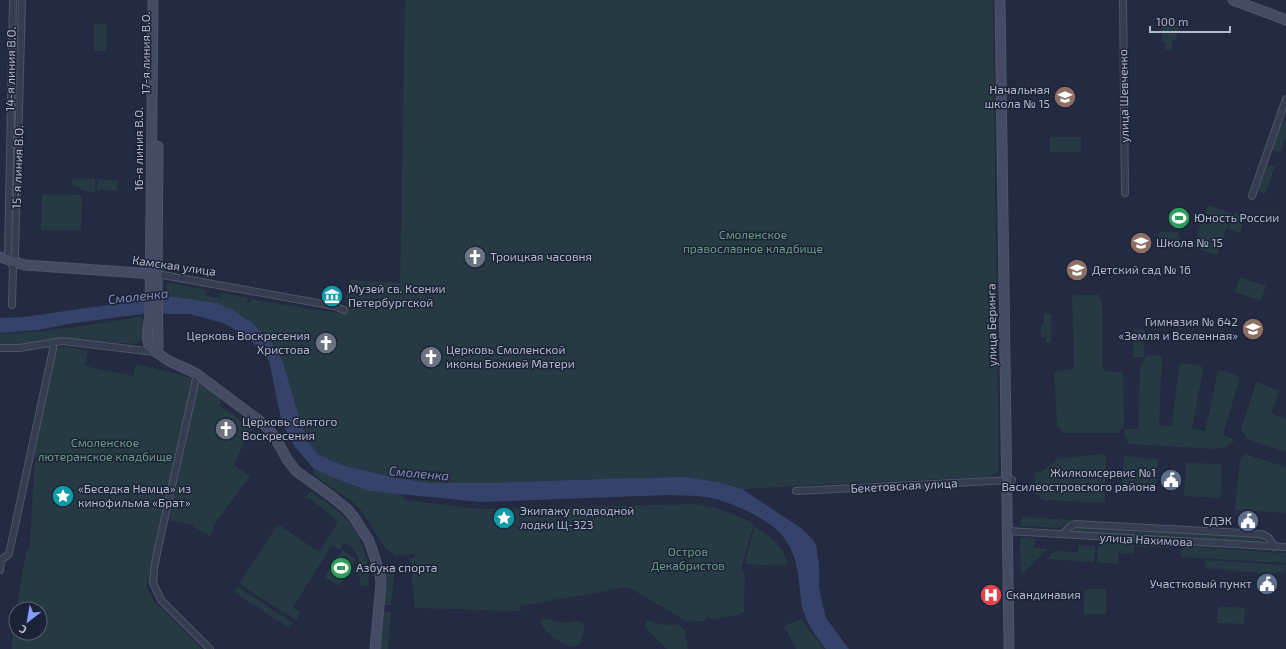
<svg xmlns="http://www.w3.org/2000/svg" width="1286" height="649" viewBox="0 0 1286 649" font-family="'Exo 2',sans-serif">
  <rect width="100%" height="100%" fill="#232a42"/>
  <path fill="#253a43" d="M405 0H993L999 471 989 477 853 483 742 489 719 482 684 477 631 478 485 483H430L397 478 345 466 319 455 309 443 301 423 283 362 276 349 217 303 177 297H165L166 285 169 283 206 290V296L220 298 221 293 248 298 246 302 247 303 251 302 250 299 343 314 350 280 400 283Z
    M1162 19 1180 25 1176 40H1173L1171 51 1165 50 1166 44 1162 42Z
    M94 24H107L106 51H94Z
    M1282 120 1286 121V136L1280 153 1272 150Z
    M1050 137H1081V152H1050Z
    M1268 164 1275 167 1265 194 1258 191Z
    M72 178 95 179V192L84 191 72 184Z
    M98 179 118 180 117 191 97 190Z
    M42 194 82 195 81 231 41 230Z
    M1208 205 1232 214 1217 255 1193 247Z
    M1234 213 1245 217 1240 233 1228 229Z
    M1159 232H1179L1180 242H1159Z
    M1240 277 1266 286 1261 301 1235 292Z
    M1075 295H1099L1102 300 1103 369 1105 371 1121 372 1123 373 1124 426 1119 433H1063L1057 426 1054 371 1074 369 1072 297Z
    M1044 314H1051V343H1046V337H1041V324H1044Z
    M142 316V341H138V344L81 341 69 338 56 339 19 344 0 345V334C48 332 95 325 142 316Z
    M1134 329 1145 330 1144 357H1133Z
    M55 347H70L88 351 85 366 133 376 136 364 192 378 171 473 155 541 148 583 146 587 154 601 202 649H12L13 627 16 611V633H40V609H16L26 552 30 546 34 468 36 455 35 452Z
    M1147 355H1158L1162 358 1159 425 1172 426 1179 366 1182 363 1201 366 1203 369 1192 429 1205 431 1218 371 1221 370 1240 377 1223 435 1233 439 1234 441 1226 447 1215 449 1128 444 1123 429H1138L1140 368Z
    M1256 383H1260L1279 391 1272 412 1274 414 1286 419V452L1247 439 1241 429Z
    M202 384 222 399 219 405 253 429 243 445 234 465 250 476 214 525 213 531 209 536 196 528 194 525 169 520 198 385Z
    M1104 454 1106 457 1105 503 1043 500 1034 493 1035 473 1043 471 1058 458Z
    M1245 454 1286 467V513L1235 510 1240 461Z
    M1124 456 1158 459 1155 491 1121 488Z
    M1186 463 1222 464 1221 498 1184 496Z
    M314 469 344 482 369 491 404 494V500L480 509 696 504C717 507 737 514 755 525L752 530 741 570 745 573 744 612 739 615 712 619 707 617 705 621 688 622 628 587 520 606 521 611 415 608 410 559 415 557V553L396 556 385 548 364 514 354 503 314 475Z
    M310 491C321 498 333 506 342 515 362 533 369 559 369 585L365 586 361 585C358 569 363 548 343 543L341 550 332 545 293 607 301 613 296 620 239 584 278 524 319 552 338 522 327 512 306 496Z
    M1022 517 1073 520V521L1058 528 1021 526Z
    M1080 526 1261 537 1264 538 1266 541 1263 542 1076 531 1073 529 1075 527Z
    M755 527C771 537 782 545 788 563L783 566 746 564V558L754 529Z
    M1022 537 1035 538 1034 548 1048 549 1021 575 1020 540Z
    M1098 542 1170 546 1169 548 1134 546V554L1119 553 1118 564 1097 562Z
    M1079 545 1095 546 1094 562 1047 559 1054 551 1078 552Z
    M1181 546 1286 553V563L1181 557Z
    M342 550 356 559 339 586 325 577Z
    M1205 560 1286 565V567L1285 568V573L1277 572 1276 574 1205 568Z
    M392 565 395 567 391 605H384L386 567Z
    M238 587 293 623 289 628 234 592Z
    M1084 589H1106V614H1084Z
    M1218 606 1245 608 1244 624 1217 623Z
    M383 611 391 612 388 649H380Z
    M543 619C556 619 562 626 576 621L582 623 585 626 580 644 574 647C560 643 547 635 540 623Z
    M801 619 824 649H796L784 626Z
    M647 620 660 624 678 625 685 631 688 649H667L646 628 645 623Z"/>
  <path fill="#35426a" d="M163 297H177L217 303 231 309 252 323 264 334 276 349 283 362 301 423 309 443 319 455 345 466 397 478 430 483H485L631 478 684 477 719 482 742 489 801 528 814 541 816 545 819 564V585L820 594 826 618 849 649H826C816 637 807 624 803 610 799 595 800 579 796 564 794 554 788 542 781 534 763 516 735 504 711 498 697 495 682 496 668 495L481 502 369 491 344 482 314 469 295 447 282 423 269 361 248 337 223 323 190 314H142L74 323 38 330 0 333V318L24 317Z"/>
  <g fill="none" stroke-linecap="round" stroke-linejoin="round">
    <g stroke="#4f5569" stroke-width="8">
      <path id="street" d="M1123 0 1125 193
        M1252 196 1286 99
        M11 261 15 256 22 0
        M157 274 334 306 344 310
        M12 305 13 269 11 261 8 256 13 0
        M0 348H19L62 341 155 352
        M198 375 196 379 158 548 154 569 153 583 161 600 210 649
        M796 491 1012 480
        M1007 531 1286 547
        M1062 534 1071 526 1075 524 1261 534C1269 536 1271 540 1274 547
        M0 570 1 560 9 554 53 349V343"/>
    </g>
    <g stroke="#4f5569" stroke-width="11">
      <path id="secondary" d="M153 0 150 314C149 323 146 333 148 342 149 348 153 349 158 353 171 365 184 366 198 375L265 425 274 436 287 459 296 471 331 496 348 510 355 519 369 541 380 573 381 583 375 649
        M1000 0 1009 649
        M1233 0 1286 20
        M0 257 25 265 155 274
        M157 353 158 345 157 274 158 146"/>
    </g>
    <use href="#street" stroke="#373d51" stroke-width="6"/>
    <use href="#secondary" stroke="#454b65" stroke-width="9"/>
  </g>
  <defs>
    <g id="school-disc" transform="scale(1.15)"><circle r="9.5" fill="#8d6e63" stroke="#1c2237"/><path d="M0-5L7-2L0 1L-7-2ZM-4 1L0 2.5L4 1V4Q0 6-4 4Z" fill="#fff"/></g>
    <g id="stadium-disc" transform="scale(1.15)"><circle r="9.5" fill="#2e9e5b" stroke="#1c2237"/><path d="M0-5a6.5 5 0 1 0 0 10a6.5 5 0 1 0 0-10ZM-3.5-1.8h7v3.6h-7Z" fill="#fff"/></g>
    <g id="church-disc" transform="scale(1.15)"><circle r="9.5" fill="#6b7280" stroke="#1c2237"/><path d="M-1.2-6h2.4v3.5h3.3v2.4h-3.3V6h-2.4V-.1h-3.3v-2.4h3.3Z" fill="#fff"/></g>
    <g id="museum-disc" transform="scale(1.15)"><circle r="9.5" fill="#0f9aa8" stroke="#1c2237"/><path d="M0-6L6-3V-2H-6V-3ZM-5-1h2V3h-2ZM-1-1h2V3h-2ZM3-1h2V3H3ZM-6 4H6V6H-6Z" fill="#fff"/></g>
    <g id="civic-disc" transform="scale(1.15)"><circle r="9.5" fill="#5c6f8a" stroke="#1c2237"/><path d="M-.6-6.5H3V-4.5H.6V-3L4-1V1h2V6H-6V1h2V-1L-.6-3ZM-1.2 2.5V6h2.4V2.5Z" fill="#fff"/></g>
    <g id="sight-disc" transform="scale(1.15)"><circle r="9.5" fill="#0f9aa8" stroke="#1c2237"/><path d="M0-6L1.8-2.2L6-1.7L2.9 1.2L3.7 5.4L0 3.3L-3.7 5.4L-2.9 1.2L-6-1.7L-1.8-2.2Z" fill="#fff"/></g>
    <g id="hospital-disc" transform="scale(1.15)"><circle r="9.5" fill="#e0444e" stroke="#1c2237"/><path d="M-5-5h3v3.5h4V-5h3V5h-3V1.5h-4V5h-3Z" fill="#fff"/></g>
  </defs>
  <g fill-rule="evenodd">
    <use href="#school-disc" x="1065" y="97"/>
    <use href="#stadium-disc" x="1179" y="218"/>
    <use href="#school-disc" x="1141" y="243"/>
    <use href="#church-disc" x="475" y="257"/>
    <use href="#school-disc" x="1077" y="270"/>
    <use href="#museum-disc" x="332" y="296"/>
    <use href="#school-disc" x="1253" y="329"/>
    <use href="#church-disc" x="326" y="343"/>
    <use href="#church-disc" x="431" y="357"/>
    <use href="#church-disc" x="226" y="429"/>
    <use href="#civic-disc" x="1171" y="480"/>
    <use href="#sight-disc" x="63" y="496"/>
    <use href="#sight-disc" x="504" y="518"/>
    <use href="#civic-disc" x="1248" y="521"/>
    <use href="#stadium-disc" x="341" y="568"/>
    <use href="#civic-disc" x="1267" y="584"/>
    <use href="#hospital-disc" x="991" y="595"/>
  </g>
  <g text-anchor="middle" stroke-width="3" stroke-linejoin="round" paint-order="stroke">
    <g font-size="12" fill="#b4b9cc" stroke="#1c2237">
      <text transform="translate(146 53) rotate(-90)" y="4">17-я линия В.О.</text>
      <text transform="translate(11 69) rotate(-89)" y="4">14-я линия В.О.</text>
      <text transform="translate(1124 96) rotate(-91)" y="4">улица Шевченко</text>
      <text transform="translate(139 149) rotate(-90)" y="4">16-я линия В.О.</text>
      <text transform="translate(18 167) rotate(-88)" y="4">15-я линия В.О.</text>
      <text transform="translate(174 266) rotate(8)" y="4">Камская улица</text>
      <text transform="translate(992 325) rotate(-91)" y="4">улица Беринга</text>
      <text transform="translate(904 486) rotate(-3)" y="4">Бекетовская улица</text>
      <text transform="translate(1146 540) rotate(3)" y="4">улица Нахимова</text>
    </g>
    <g font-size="12" fill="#b4b9cc" stroke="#1c2237" text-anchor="start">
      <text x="1050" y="94" text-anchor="end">Начальная<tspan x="1050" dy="14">школа № 15</tspan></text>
      <text x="1194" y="222">Юность России</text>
      <text x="1156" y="247">Школа № 15</text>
      <text x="490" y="261">Троицкая часовня</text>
      <text x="1092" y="274">Детский сад № 16</text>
      <text x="348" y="293">Музей св. Ксении<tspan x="348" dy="14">Петербургской</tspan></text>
      <text x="1238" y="326" text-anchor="end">Гимназия № 642<tspan x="1238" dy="14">«Земля и Вселенная»</tspan></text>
      <text x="310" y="340" text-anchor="end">Церковь Воскресения<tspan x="310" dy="14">Христова</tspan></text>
      <text x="446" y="354">Церковь Смоленской<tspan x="446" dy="14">иконы Божией Матери</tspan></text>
      <text x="242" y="426">Церковь Святого<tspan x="242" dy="14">Воскресения</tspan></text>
      <text x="1156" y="477" text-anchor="end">Жилкомсервис №1<tspan x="1156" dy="14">Василеостровского района</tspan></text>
      <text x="78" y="493">«Беседка Немца» из<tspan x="78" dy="14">кинофильма «Брат»</tspan></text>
      <text x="520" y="515">Экипажу подводной<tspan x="520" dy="14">лодки Щ-323</tspan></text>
      <text x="1232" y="525" text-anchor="end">СДЭК</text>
      <text x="356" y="572">Азбука спорта</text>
      <text x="1252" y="588" text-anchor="end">Участковый пункт</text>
      <text x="1006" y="599">Скандинавия</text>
    </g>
    <g font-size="12" fill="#699f80" stroke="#1c2237">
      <text x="753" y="239">Смоленское<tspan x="753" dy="14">православное кладбище</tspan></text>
      <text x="105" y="447">Смоленское<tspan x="105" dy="14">лютеранское кладбище</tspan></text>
      <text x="688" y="556">Остров<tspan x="688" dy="14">Декабристов</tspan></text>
    </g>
    <g font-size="13" font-style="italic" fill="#808eba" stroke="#1c2237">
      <text transform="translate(138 296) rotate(-6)" y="5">Смоленка</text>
      <text transform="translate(419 473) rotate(5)" y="5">Смоленка</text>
    </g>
  </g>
  <g transform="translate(28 621) rotate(211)"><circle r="19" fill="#1c2237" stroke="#595e73"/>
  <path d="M0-3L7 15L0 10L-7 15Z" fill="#869eff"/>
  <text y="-6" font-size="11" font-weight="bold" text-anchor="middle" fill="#b4b9cc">С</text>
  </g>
  <path d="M1150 26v6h80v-6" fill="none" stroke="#b4b9cc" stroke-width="2"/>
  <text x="1156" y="26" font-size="12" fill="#b4b9cc" stroke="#1c2237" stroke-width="3" paint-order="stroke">100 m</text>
</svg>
